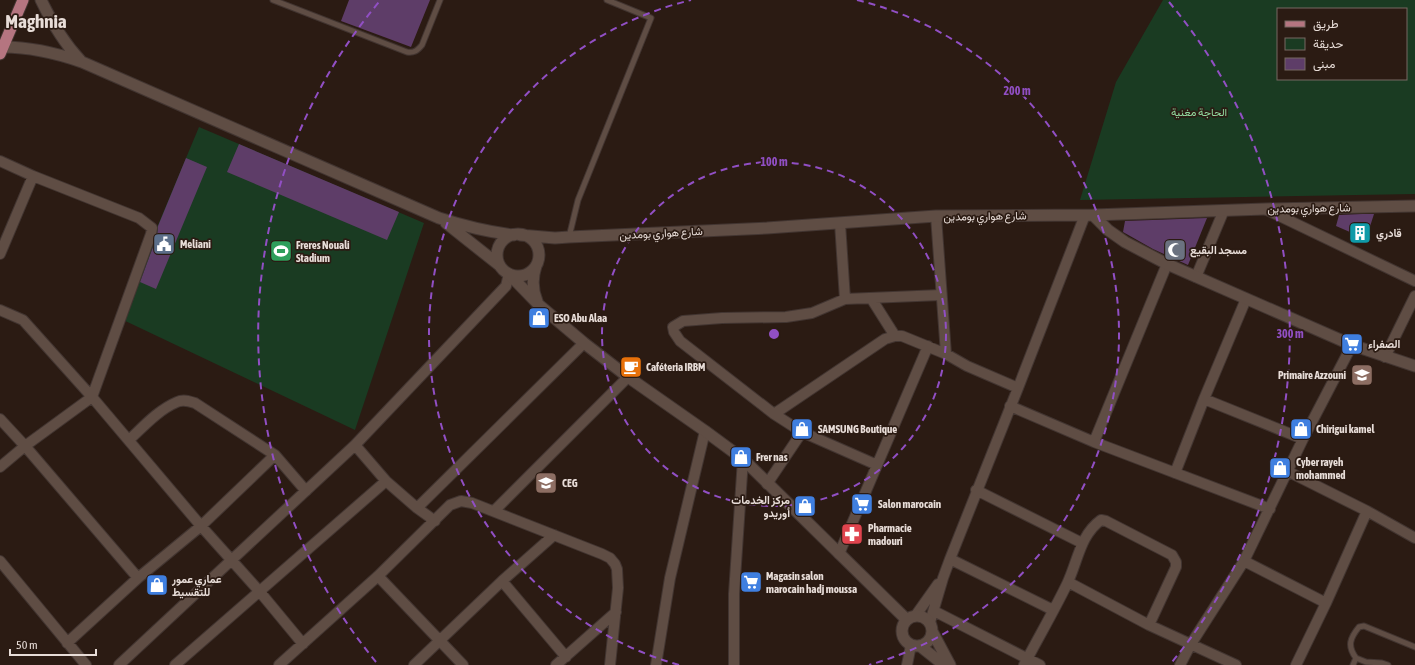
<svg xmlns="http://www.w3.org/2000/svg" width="1415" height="665" viewBox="0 0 1415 665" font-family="'Asap Condensed',Vazirmatn,sans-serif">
  <rect width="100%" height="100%" fill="#2b1b13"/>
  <path fill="#1a3b22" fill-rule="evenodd" d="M1163 0H1415V194L1080 200 1116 82ZM1278 9H1406V79H1278Z
    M199 127 424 223 355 430 119 318Z"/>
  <path fill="#5e3d68" d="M349 0H430L411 47 341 21Z
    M239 144 399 212 387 240 227 172Z
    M186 158 207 167 156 289 140 282 157 236 158 226Z
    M1362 214H1374L1366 239 1336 226 1339 215Z
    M1207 218 1188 265 1153 249 1123 232 1125 221Z"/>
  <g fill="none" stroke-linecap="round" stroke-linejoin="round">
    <g stroke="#423531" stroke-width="7">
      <path id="service" d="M273 0 407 52C414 53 417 51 422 45L440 0
        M569 237 578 200 651 18 607 0
        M1356 658 1366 662 1382 663 1388 665
        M1353 665 1356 658C1347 646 1350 638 1359 627L1364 626 1415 647"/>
    </g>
    <g stroke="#423531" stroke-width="12">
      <path id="minor" d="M0 161 33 176 139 218 152 228 151 234 92 397 25 446 0 467
        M1265 209 1415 281
        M936 216 946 354 967 366 1018 388
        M840 223 845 299
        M0 254 33 176
        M1196 277 1224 210
        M871 298 895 336
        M0 310 23 320 92 397 201 526 260 592 303 644
        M1385 357 1415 296
        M1204 399 1303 439
        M1010 406 1094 442 1270 509
        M774 414 885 339 895 336H902L946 354
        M0 419 25 446 138 578
        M129 440C143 427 158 410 177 402 183 399 189 401 195 403L275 455 306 491
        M1094 442 1167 264
        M355 445 506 286 509 274
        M877 465 802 432 774 414 680 341 674 332 673 327 683 321 722 318 786 317 812 313 845 299 941 295
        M1287 471 1367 511 1415 538
        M1175 473 1204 399 1246 299
        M767 484 802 432
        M976 490 1082 543
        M417 508 584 343
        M494 511 628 377
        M839 554 928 346
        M950 559 1053 610
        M0 561 86 665
        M1244 561 1326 603
        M378 576 463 665
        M502 581 566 657
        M1068 582 1149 625 1236 665
        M934 611 1040 665
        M916 615 938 584
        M930 622 943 578 950 559 1018 388 1085 215
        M67 643 138 578 201 526 275 455
        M119 665 355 445 386 481 417 508 435 521
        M175 665 386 481
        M279 665 378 576 450 505 461 501 472 503 602 554 610 558 615 564 617 569 618 588 610 665
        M414 665 502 581 554 535
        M556 665 616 612
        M656 665 670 578 705 431
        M734 665V594L743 459
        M907 665 911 645
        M1024 665C1038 638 1054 611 1067 584 1078 561 1080 535 1101 520L1106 521 1172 555 1176 562V567L1149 625
        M1180 665 1191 644 1244 561 1303 439 1352 345
        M1296 665 1326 603 1367 511"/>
    </g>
    <g stroke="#423531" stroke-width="13">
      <path id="tertiary" d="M41 0C52 23 63 42 80 60
        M3 47C31 47 56 53 82 62L439 218C464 226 488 232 514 235
        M1093 215 1108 230 1125 242 1167 264 1352 345 1415 366
        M446 223 499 265
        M497 255a21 21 0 1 1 42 0a21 21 0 1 1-42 0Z
        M520 235 555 238 569 237 767 228 936 216 1093 215 1265 209 1415 206
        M536 266C532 278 532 289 537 301
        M509 274 539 305 584 343 628 377 705 431 743 459 907 620
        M902 631a15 15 0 1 1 30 0a15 15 0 1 1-30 0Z
        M933 633 950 665
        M920 646 944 665"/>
    </g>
    <g stroke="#423531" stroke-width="13">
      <path id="primary" d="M0 54 23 0"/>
    </g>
    <use href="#service" stroke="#5f4d44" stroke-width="5"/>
    <use href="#minor" stroke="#5f4d44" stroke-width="10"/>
    <use href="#tertiary" stroke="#5f4d44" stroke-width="11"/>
    <use href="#primary" stroke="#b57580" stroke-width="11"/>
  </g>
  <g fill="none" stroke="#914fc4" stroke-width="2" stroke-dasharray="7 5">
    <circle cx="774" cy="334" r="172"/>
    <path d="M679 665A344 344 0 0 1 691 0M857 0A344 344 0 0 1 869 665"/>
    <path d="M376 662A516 516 0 0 1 379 2M1169 2A516 516 0 0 1 1172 662"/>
  </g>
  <defs>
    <g id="building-square" transform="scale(1.15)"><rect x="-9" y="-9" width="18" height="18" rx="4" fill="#0f9aa8" stroke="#2b1b13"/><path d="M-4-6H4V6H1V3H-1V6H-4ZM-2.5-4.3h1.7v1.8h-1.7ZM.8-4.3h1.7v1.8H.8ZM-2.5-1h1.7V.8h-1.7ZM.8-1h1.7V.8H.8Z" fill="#fff"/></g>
    <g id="civic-square" transform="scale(1.15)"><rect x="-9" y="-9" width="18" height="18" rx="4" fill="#5c6f8a" stroke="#2b1b13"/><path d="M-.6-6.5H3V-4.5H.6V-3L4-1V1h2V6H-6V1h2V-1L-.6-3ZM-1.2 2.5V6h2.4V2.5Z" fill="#fff"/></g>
    <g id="mosque-square" transform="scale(1.15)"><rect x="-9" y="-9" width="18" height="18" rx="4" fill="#6b7280" stroke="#2b1b13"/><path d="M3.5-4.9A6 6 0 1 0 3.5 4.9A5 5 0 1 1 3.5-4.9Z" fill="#fff"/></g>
    <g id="stadium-square" transform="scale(1.15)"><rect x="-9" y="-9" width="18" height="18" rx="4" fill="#2e9e5b" stroke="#2b1b13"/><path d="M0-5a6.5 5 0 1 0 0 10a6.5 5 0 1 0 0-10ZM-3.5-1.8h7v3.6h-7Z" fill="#fff"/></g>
    <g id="shop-square" transform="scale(1.15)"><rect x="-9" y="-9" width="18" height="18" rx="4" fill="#3f7fe0" stroke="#2b1b13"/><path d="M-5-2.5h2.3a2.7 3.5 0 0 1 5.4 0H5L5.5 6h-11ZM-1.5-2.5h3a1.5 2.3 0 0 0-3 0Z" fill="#fff"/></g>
    <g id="supermarket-square" transform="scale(1.15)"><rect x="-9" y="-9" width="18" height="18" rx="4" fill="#3f7fe0" stroke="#2b1b13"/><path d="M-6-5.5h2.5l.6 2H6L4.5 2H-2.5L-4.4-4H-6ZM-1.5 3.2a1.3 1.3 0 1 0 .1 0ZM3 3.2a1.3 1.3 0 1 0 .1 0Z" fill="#fff"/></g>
    <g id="cafe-square" transform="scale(1.15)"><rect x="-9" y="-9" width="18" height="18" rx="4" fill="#e8710a" stroke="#2b1b13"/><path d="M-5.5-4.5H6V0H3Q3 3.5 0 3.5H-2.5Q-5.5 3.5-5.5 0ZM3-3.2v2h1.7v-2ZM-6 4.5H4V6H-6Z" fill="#fff"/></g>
    <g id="school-square" transform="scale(1.15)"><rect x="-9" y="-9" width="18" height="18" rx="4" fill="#8d6e63" stroke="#2b1b13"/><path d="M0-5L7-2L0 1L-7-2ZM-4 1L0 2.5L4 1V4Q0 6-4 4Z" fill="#fff"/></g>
    <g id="pharmacy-square" transform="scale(1.15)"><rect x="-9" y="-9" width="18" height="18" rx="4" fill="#e0444e" stroke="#2b1b13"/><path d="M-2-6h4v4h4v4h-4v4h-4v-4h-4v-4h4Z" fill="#fff"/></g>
  </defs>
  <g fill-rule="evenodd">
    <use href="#building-square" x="1360" y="233"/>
    <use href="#civic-square" x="164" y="244"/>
    <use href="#mosque-square" x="1175" y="250"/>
    <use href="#stadium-square" x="281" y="251"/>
    <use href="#shop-square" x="539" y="318"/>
    <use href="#supermarket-square" x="1352" y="344"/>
    <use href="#cafe-square" x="631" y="367"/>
    <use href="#school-square" x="1362" y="375"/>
    <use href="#shop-square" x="802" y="429"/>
    <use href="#shop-square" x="1301" y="429"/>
    <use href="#shop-square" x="741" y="457"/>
    <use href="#shop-square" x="1280" y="468"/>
    <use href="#school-square" x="546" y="483"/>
    <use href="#supermarket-square" x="862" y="504"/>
    <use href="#shop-square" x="805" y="506"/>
    <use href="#pharmacy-square" x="852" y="534"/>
    <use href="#supermarket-square" x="751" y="582"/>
    <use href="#shop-square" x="157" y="585"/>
  </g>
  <g text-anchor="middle" stroke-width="3.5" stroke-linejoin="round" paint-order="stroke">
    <g font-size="11" fill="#92dca0" stroke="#2b1b13">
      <text x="1199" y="116">الحاجة مغنية</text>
    </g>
    <g font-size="11" fill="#e8ddd8" stroke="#2b1b13">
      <text transform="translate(1309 208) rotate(-1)" y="4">شارع هواري بومدين</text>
      <text transform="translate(985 216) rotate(-1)" y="4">شارع هواري بومدين</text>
      <text transform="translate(661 233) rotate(-3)" y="4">شارع هواري بومدين</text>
    </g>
    <g font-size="11" font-weight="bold" fill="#e8ddd8" stroke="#2b1b13" text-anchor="start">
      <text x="1376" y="237">قادري</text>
      <text x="180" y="248">Meliani</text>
      <text x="296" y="249">Freres Nouali<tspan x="296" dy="13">Stadium</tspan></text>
      <text x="1190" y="254">مسجد البقيع</text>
      <text x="554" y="322">ESO Abu Alaa</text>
      <text x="1368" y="348">الصفراء</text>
      <text x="646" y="371">Caféteria IRBM</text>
      <text x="1346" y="379" text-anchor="end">Primaire Azzouni</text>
      <text x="818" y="433">SAMSUNG Boutique</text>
      <text x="1316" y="433">Chirigui kamel</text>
      <text x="756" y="461">Frer nas</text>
      <text x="1296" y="466">Cyber rayeh<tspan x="1296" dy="13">mohammed</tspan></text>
      <text x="562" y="487">CEG</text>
      <text x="790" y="504" text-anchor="end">مركز الخدمات<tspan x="790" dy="13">أوريدو</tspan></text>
      <text x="878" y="508">Salon marocain</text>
      <text x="868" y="532">Pharmacie<tspan x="868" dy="13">madouri</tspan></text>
      <text x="766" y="580">Magasin salon<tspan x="766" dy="13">marocain hadj moussa</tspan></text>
      <text x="172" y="583">عماري عمور<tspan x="172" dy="13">للتقسيط</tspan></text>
    </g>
    <g font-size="19" font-weight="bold" fill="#e8ddd8" stroke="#2b1b13">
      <text x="36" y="28">Maghnia</text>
    </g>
  </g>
  <circle cx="774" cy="334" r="6" fill="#914fc4" stroke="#2b1b13" stroke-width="2"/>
  <g font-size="12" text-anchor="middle" font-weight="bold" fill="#914fc4" stroke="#2b1b13" stroke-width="3.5" stroke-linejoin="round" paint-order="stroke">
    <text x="1017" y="95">200 m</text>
    <text x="774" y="166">100 m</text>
    <text x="1290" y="338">300 m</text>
  </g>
  <rect x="1277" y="8" width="130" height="72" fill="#2b1b13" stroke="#776962"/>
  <rect x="1285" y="21" width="20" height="6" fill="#b57580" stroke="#776962"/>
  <text x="1313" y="28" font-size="12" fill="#e8ddd8">طريق</text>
  <rect x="1285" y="38" width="20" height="12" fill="#1a3b22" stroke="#776962"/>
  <text x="1313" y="48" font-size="12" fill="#e8ddd8">حديقة</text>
  <rect x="1285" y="58" width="20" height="12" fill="#5e3d68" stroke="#776962"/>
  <text x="1313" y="68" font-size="12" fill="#e8ddd8">مبنى</text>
  <path d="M10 649v6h86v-6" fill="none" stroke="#e8ddd8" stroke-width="2"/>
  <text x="16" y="649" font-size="12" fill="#e8ddd8" stroke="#2b1b13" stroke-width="3" paint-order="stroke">50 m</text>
</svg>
